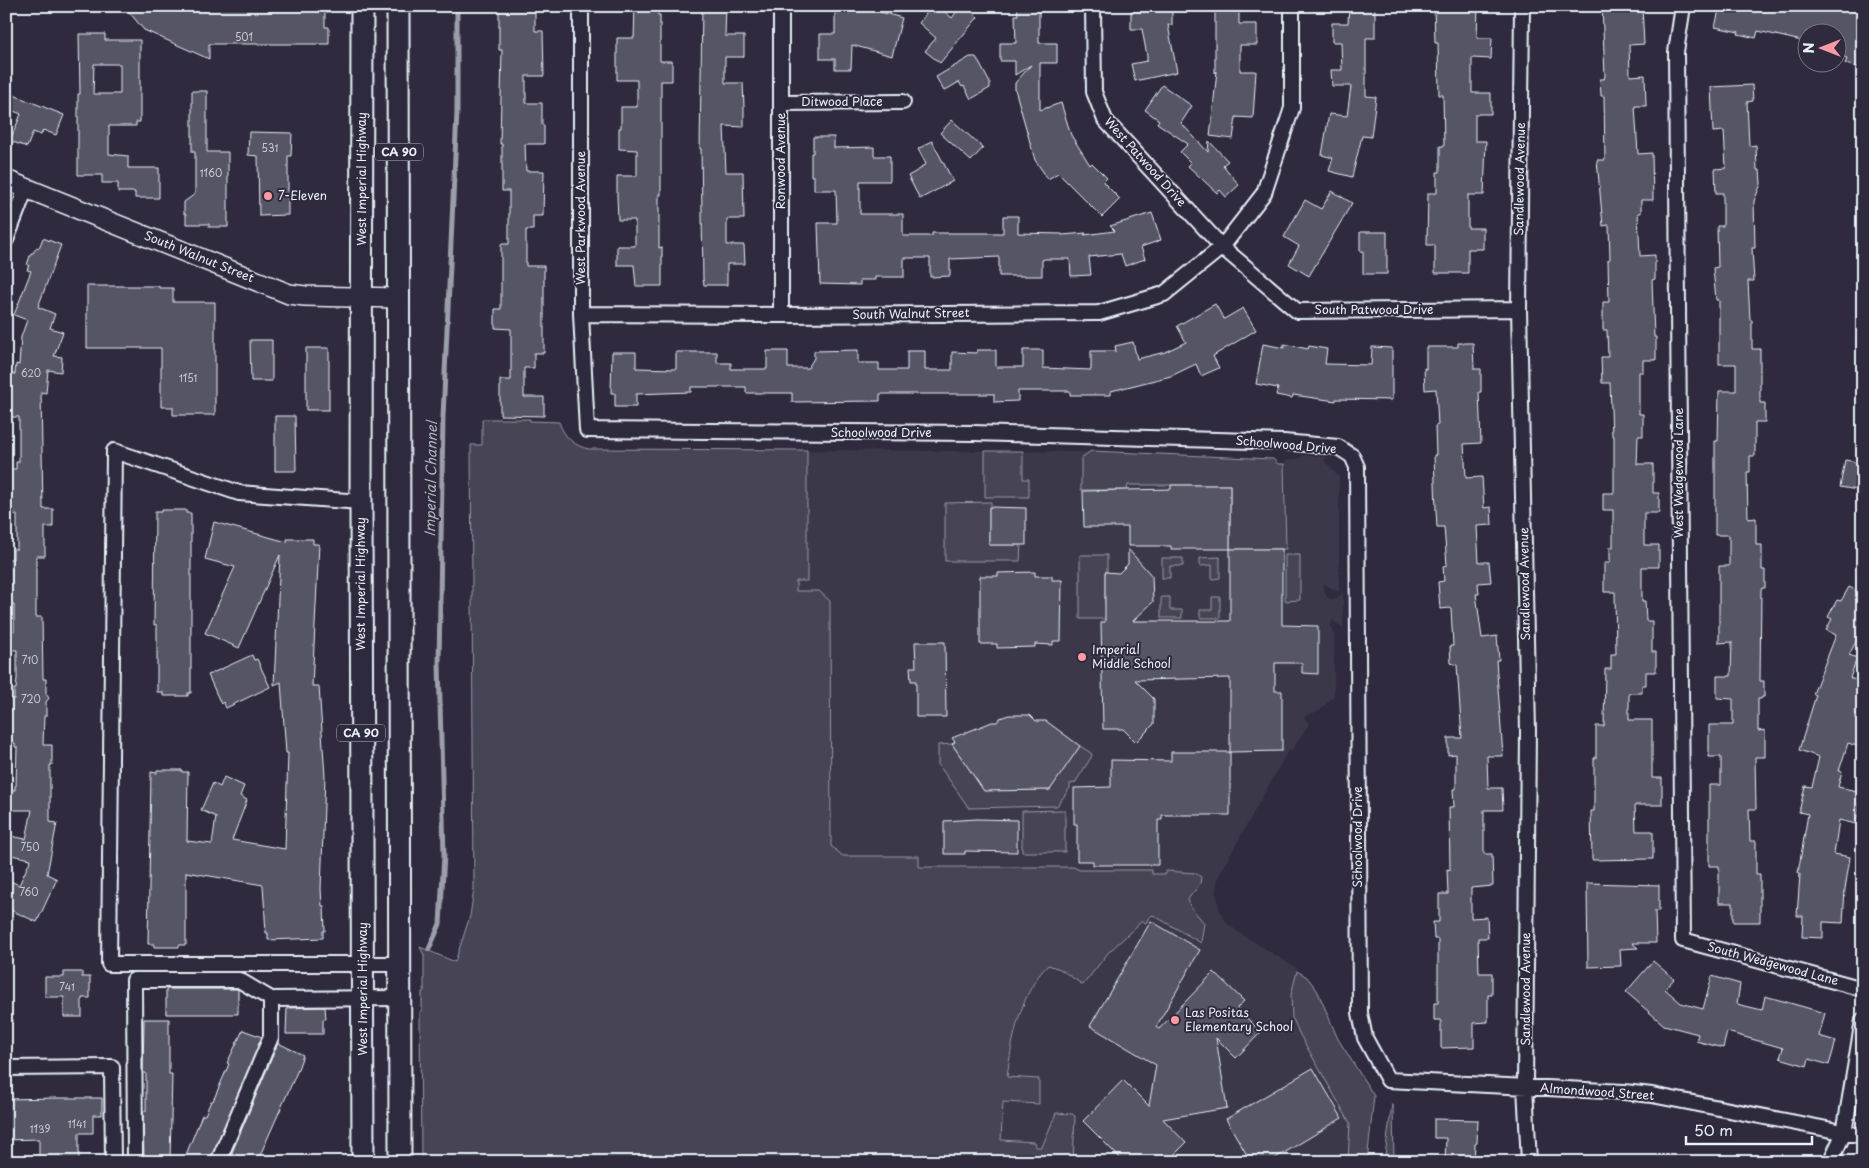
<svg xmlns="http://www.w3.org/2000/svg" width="1869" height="1168" viewBox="0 0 1869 1168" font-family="'Playpen Sans',sans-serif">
  <rect width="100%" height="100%" fill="#2f2a3d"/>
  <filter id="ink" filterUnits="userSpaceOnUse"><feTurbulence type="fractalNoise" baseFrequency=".02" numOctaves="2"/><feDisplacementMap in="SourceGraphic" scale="10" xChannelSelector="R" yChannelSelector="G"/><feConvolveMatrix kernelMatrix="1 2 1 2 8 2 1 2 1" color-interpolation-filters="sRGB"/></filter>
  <g filter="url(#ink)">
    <path fill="#3b3749" d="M807 450 1123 452 1273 459 1277 463 1282 465 1287 460 1301 458 1302 455 1327 457 1324 460 1339 477V590L1337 591 1324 584V590L1327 597 1332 599H1337L1343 592V628L1332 620 1331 627 1334 635V696L1320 710 1304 717 1309 724 1292 750 1289 749 1218 877 1216 892 1220 911 1227 923 1240 933 1298 969 1297 971 1307 977 1320 993 1338 1039 1374 1096 1367 1162H1073L1075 1116 1072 1114 1057 1113 1042 1147H1034V1142L1001 1140 1003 1102 1038 1104 1007 1078 1010 1056 1019 1017 1031 989 1046 967 1050 965 1060 969 1083 985 1108 953 1142 921 1146 923 1149 917 1153 915 1199 943 1203 938 1204 923 1190 906 1188 901 1190 895 1200 884 1199 875 1184 872H1166V874H1152V871L1080 870 1073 867 919 866V856H843L831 846 830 602 819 591H796V581L807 580Z"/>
    <path fill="#464455" stroke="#979aa6" d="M482 419H530V421L559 422C564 437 574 446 589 449L807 450V581H796V591H819L830 601 831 846 843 856H919V867H1073L1080 870H1152V874H1166V871L1195 873 1201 877 1200 884 1188 899 1190 906 1204 923 1201 943 1153 915 1149 917 1146 923 1142 921 1108 953 1083 985 1060 969 1048 965C1020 993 1012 1040 1007 1077L1039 1079V1104L1003 1102 1001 1140 1034 1142 1035 1147H1042L1056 1113 1072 1114 1075 1116 1073 1162H421L420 1012 422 1011V992L424 991V955L420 947 455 962 470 916 474 889 471 445H482Z
      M985 451H1023V479H1029V497H985Z
      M1091 451 1273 459 1278 464H1284L1286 549H1230V485H1128L1127 490H1081V458Z
      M991 502V507L989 508V545H1021L1020 561H945V503Z
      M1080 555H1107V572H1105V603L1107 619H1080Z
      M1285 555H1300V600L1285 601Z
      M1220 557V578L1212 579V565L1200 566V558Z
      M1162 558H1183V566H1170V578H1162Z
      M1161 597H1170V610H1182V618H1161Z
      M1212 597H1220V618H1200V610H1212Z
      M952 744 964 761 994 790H1049L1080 746 1091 753 1092 756 1075 783 1070 784V788L1057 806 969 808 938 764V745Z
      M1062 810H1065V852H1022V811Z
      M1297 971 1307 977 1317 990 1338 1039 1374 1096 1367 1162H1348L1350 1123 1300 1035 1293 1019 1292 1018 1291 995Z
      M1392 1104 1393 1106 1394 1162H1384Z"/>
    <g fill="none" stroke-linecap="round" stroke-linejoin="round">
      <path stroke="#9c9fab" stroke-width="5" d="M429 949 440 924 444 855 439 664 443 417 457 112V6"/>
    </g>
    <path fill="#575565" stroke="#e8f1f8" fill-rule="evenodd" d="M124 6H325V27H329V44H209V59L144 30Z
      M635 6H658V15H660V61H672V81H661V195H659V248L662 247V286H636L634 265H617V246H635V220H618L617 195V176H637V150L619 149V128H621V107H637V80H617V38H634Z
      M702 6H726L725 36H744V57H725V83H743L744 107V127L724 126 726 172H743L744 219H727V245H744L745 264H727V285H704L703 279 701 149H700Z
      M835 6H859L902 18 892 56 852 45 851 69H835V59H820V34H835Z
      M932 6H938L952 18 961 6H965L978 17 940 63 925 51 936 38 919 23Z
      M1017 6H1039V43H1057V63H1040V110L1061 103 1071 135 1090 165 1092 163 1107 178 1103 182 1120 199 1102 217 1058 173 1048 179 1035 160 1015 89V83L1031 65 1015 75V61H1000V43H1016L1015 15H1018Z
      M1149 6H1172V25H1168L1177 72 1135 81 1131 64 1147 61V56L1142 29H1131V11H1149Z
      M1215 6H1239V24H1257V45H1240V71H1256L1253 118 1236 117 1233 139 1210 136 1217 71 1215 73Z
      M1349 6H1375V38H1366V96L1376 97 1371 137 1362 136 1352 177 1329 171 1333 158 1322 155 1329 114 1347 116 1351 86H1332L1331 70H1342L1341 42H1332V23H1348Z
      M1434 6H1478L1477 38H1492L1491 59 1472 58V93H1491V114H1475V141H1486L1484 195H1468V228H1483V249H1468V273H1435V245H1427L1428 193H1437V172H1440V146H1444L1443 95H1439L1438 43H1435Z
      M1602 6H1642L1644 44 1629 45 1630 76 1645 75 1646 106H1635L1638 154 1652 153 1653 200H1641V213H1638L1640 256 1655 255V279L1652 280 1654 337H1656V360H1643V372H1639V414H1643V436H1638L1637 464H1653V493H1659V513H1644V545H1659V567H1642V601H1645L1646 621H1652V652H1656V672H1646V685H1642V693H1629V720H1652V778H1662V805H1635L1636 831H1653V859L1592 860 1591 811H1594V758H1596V726H1604L1605 669H1611V654H1616L1615 592H1604V563H1610V547H1613V510H1603V493H1614V436H1612L1610 383H1602L1601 357H1608L1607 330H1603V302H1609L1608 260 1610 259 1609 225 1603 226 1597 160H1605L1604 96H1601L1600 79H1604L1605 76Z
      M1720 6H1784L1802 10V6H1820L1840 11 1841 8 1862 13 1858 30 1863 31V68L1845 64 1847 59 1836 56V32H1806V42L1758 31 1756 38 1738 34 1739 32 1715 27Z
      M499 8H535V31H543L544 76H526V103H542V125H544V144H525L526 171H544L543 216H533V230H526V266H544V353H534V368H524V397H544V416L500 415V380H511V329L495 328V309H501V244H509V191H502V144H500L502 50H499Z
      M79 34H105V40H140V122H136V126H109V154L128 156V168H159V198H135V192H118V183H102V175H78V94H80ZM94 64H120V94H93Z
      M970 57H976L990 83V88L971 99 964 86 962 87 959 82 944 91 936 77Z
      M1162 85 1192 106 1181 123 1208 152 1209 141 1228 161 1223 165 1239 185 1226 197 1220 190 1217 193 1188 166 1191 163 1180 152 1188 144 1157 123 1159 120 1145 110Z
      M1752 85 1753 101 1747 102 1749 146 1756 145 1757 170H1760L1761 184 1754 201 1755 248H1752L1754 281H1748L1750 320H1752V349H1760V403H1765V422H1755V456H1750V472H1747L1748 519 1756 518V545H1762V570H1765V588H1762L1761 590 1760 681H1764V697H1762L1761 699H1758V731L1765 730V757H1755L1756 809H1749L1750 841H1756V874H1760V922H1733V903H1719V866H1709V785H1721V757H1709V725H1733V699L1717 698V676H1731L1732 642 1719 643V566H1729V535H1715V441H1718L1719 391H1736V364H1719V300H1716L1713 268 1718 267 1717 226H1723V193H1716L1715 169 1726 168 1724 131 1713 132 1711 87Z
      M192 91H207V152H228V227H209V224H186V214H184V202L195 194V152H192Z
      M6 92 64 115 56 135 43 130 41 135 33 132 27 147 10 141 21 114 6 108Z
      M952 120 983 148 971 161 940 133Z
      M249 132 292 133 291 156H288V215L259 216 258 156 248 155Z
      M813 137H834V148L874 147V156H890V181H860V214H903V236H932V233H1003V216H1018V233L1062 234V235L1086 233 1084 235 1115 231 1110 226 1152 213 1161 240 1141 247 1145 259 1125 266 1121 254 1089 257 1091 275 1071 276 1070 259H1045L1042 260V276H999V257L950 259V276L930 277V258H904V277H875V280H860V285L820 284 818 223H837L836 190H814V176H811V153H813Z
      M932 141 953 181 920 199 908 176 922 168 921 167 926 164 918 149Z
      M1332 191 1352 203 1309 276 1289 264 1299 246 1284 237 1305 200 1321 209Z
      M1360 232H1387V274H1363V251H1360Z
      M43 238 61 245 38 307 55 314 50 328 63 332 54 356 62 357 61 372 48 370 46 393 41 392 43 509H53V527H45V556H36V617H42L43 679H46V694L49 698 46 702V716H44L43 745H52V765H50V822L57 823 47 874 57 879 37 922 6 908V879L19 885 31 859 6 854 10 836 26 839 32 810H6V790H15V786H16L17 747H15V743H6V699H14V689H16L17 678V650H6V631H14V604H6V559H13V549H17V515H14V511H6V469H16V462H19V417H6V374H15L16 364 19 365 21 337 27 320 14 315 31 271 27 270 29 265H27L31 253H33L37 247 39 248Z
      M87 286H159V288H173V302H215V415H173V407H161V348H87Z
      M1215 304 1224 319 1243 308 1256 330 1213 356 1219 368 1201 376 1196 364 1171 376 1111 391V395H1070V391H1018V401L994 402V394H880V401L792 402V393H746V387H691V392L636 394V407H615V393H611L612 352H636V368L676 369V352H717V363H731V369H767V351H788V368H808L814 358V351L858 350V363H879V370H907V351H925V370H952V352L977 353V350H996V367H1023V350H1043V368L1091 370V351H1116L1115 346 1133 342 1137 359 1165 352 1186 342 1177 326Z
      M250 340H272V381H251Z
      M1458 343H1473L1474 369H1481V392H1479L1481 443 1464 444 1466 478 1482 477 1484 508 1491 507 1492 525 1477 526 1479 562H1489L1491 582 1478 583 1479 594H1476L1482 638 1497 636 1499 660H1496L1503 756H1487L1488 788H1502L1503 810H1484V854H1492L1493 886 1471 888V918L1487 917 1488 938H1478L1479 973H1492V995H1488V1022L1474 1023V1047L1441 1048V1020H1434V1003H1438V939H1434L1433 922H1439V894H1448L1447 869 1450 870 1449 807H1454L1453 789H1456V754L1448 755V738H1462L1457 665 1451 663 1450 646H1453L1451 608 1440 609 1438 582 1444 581 1443 566 1447 565 1444 527H1437L1436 510 1434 455H1436L1435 426 1438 425 1436 389 1425 390 1424 368 1426 369V347H1458Z
      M1263 344 1284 348V344L1308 349 1309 346 1327 349 1325 364 1371 365 1372 347 1392 348V400L1336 399V401L1293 395 1292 398 1276 395 1278 388 1256 384Z
      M306 348H329V410H306Z
      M275 416H295L296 471H275Z
      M1845 460 1863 463V491L1840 487Z
      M1171 485H1230V549H1171V546H1128V527H1084L1083 491 1171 489Z
      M989 507 1026 508V545H989Z
      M161 510H186V513H191V693H188V696H163V692H157V625H154L155 512H161Z
      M214 522 287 542V539H313V544H319L312 686H319L325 777 321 889 322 906H324L325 931H323V938L268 940V933H266L263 885 186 872V945H179V947H154V944H148L151 772 157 773V770H182V772H188L187 841 212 844 216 817 201 810 213 783 220 787 224 777 244 786 240 796 247 800 232 840 285 849 288 753H286L281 682 274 685 280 555 239 648 205 633 235 567 205 559Z
      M1128 549 1152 576 1153 602 1133 621H1230V549H1282V625L1318 626V674L1302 673V663H1275V691H1282V751L1230 752V678L1135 680 1154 699V724L1136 742 1123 729H1103L1101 622H1105V572L1119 573 1128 564Z
      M1035 572V576H1052V580H1062L1061 641H1053V645L1035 644V647L997 648V644H980V576H998V573Z
      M1849 587 1863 594V628L1849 655 1857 658 1850 678 1863 683V748L1848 743 1839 771H1842L1838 787 1862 792 1856 824 1839 820 1834 854 1850 857 1845 889 1843 923 1823 922V938L1802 937 1803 916H1797L1800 874 1798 873 1808 814 1799 812 1805 786 1812 787 1819 757 1799 750 1816 695 1813 694 1836 635 1826 630 1832 619 1828 617 1837 600 1841 601Z
      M915 642H945L946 717H916V681H911L910 667H916Z
      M252 655 254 660 257 659 270 687 226 708 223 702 221 704 208 675Z
      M1009 715H1030L1036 721H1046L1080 746 1050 790 984 791 952 744 955 742 952 738 992 722H997L1000 718Z
      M1171 752H1230V815H1162V820H1158V865H1093V861H1077V824H1074V788L1111 787V760L1171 761Z
      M977 819 1017 820V852L965 851V854H944V821Z
      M1587 883 1659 885V911H1655L1656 943H1632L1638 948 1620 949 1621 966 1588 967Z
      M1151 921 1200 950 1156 1027 1159 1029 1214 972 1244 1001 1237 1008 1261 1032 1236 1058 1216 1038 1227 1108 1163 1119 1186 1143 1167 1162H1124L1083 1121 1123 1080 1149 1106 1156 1065 1090 1026Z
      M1653 961 1674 979 1665 989 1681 1003 1703 1009 1712 976 1740 984 1737 1004 1762 1010 1765 996 1825 1013 1819 1036 1836 1041 1829 1065 1809 1059 1807 1066 1780 1058 1783 1048 1727 1032 1723 1048 1696 1041 1698 1034 1664 1025 1626 992Z
      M64 972H82V977H90V998H82V1017H64V997H45V977H64Z
      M166 989H237L238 990V1014H166Z
      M325 1007 326 1019H323V1034H286L287 1008Z
      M144 1019H169V1074H172L170 1162H144L143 1111H146V1073H143Z
      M243 1030 262 1037 209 1162H183L202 1115H205L211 1101H213L229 1064 227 1063Z
      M278 1043 303 1055 297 1072 257 1162H228Z
      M1313 1068 1342 1118 1269 1162H1251L1226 1119Z
      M56 1098H102V1115H93V1133H79V1162H39V1139L6 1140V1099Z
      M1434 1119 1478 1120 1477 1143 1475 1144 1474 1162H1445L1446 1138H1434Z"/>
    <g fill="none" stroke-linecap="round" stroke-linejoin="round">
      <g stroke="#e8f1f8" stroke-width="18">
        <path id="street" d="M581 6V314L587 430 974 433 1284 442 1338 447 1352 456 1357 467 1360 1013 1365 1038 1388 1080 1624 1092 1652 1095 1863 1136
          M781 6V315
          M1093 6 1094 92 1105 120 1222 247 1297 311 1519 309
          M1522 6 1519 309 1528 731 1525 1087 1529 1162
          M1683 6 1676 52 1683 940 1863 989
          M781 103 903 102
          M6 240 26 188
          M581 314 781 315 1099 313 1164 294 1222 247 1264 193 1292 108V6
          M361 502 239 493 114 451 109 964H400
          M6 1068 112 1067 113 1162
          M135 1162 134 980H239L271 999 400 998
          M218 1162 271 1037V999
          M1830 1162 1844 1133 1863 1020"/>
      </g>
      <g stroke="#e8f1f8" stroke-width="22">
        <path id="secondary" d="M6 180 289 294 305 296 399 298"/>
      </g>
      <g stroke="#e8f1f8" stroke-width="25">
        <path id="primary" d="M362 6 361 502 363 1162
          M398 6 400 1162"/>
      </g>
      <use href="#street" stroke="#2f2a3d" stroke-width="14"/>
      <use href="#secondary" stroke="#2f2a3d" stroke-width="19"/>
      <use href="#primary" stroke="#2f2a3d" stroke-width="21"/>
    </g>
  </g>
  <g fill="#ff9aa2" stroke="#2f2a3d" stroke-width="2">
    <circle cx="268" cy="196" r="5"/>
    <circle cx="1082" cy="657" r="5"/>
    <circle cx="1175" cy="1020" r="5"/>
  </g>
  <g text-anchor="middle" stroke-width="4" stroke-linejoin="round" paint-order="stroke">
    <g font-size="10" fill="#c4cad3">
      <text x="244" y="41">501</text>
      <text x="270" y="152">531</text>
      <text x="211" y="177">1160</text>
      <text x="31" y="377">620</text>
      <text x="188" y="382">1151</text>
      <text x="30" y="664">710</text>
      <text x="31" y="703">720</text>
      <text x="30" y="851">750</text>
      <text x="29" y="896">760</text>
      <text x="67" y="991">741</text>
      <text x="77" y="1128">1141</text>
      <text x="40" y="1133">1139</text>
    </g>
    <g fill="#2f2a3d" stroke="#b0b5c0" stroke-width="1">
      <rect x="375" y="143.5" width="48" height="17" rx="4"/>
      <rect x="337" y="724.5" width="48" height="17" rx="4"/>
    </g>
    <g font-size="11" font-weight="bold" fill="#e8f1f8">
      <text x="399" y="156">CA 90</text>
      <text x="361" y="737">CA 90</text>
    </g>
    <g font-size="12" fill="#e8f1f8" stroke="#2f2a3d">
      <text x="842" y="106">Ditwood Place</text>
      <text transform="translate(781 161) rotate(-90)" y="4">Ronwood Avenue</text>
      <text transform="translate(1145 162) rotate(48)" y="4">West Patwood Drive</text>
      <text transform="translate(362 179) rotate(-90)" y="4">West Imperial Highway</text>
      <text transform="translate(1520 179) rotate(-89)" y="4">Sandlewood Avenue</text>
      <text transform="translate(581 218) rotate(-90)" y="4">West Parkwood Avenue</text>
      <text transform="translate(199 257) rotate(22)" y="4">South Walnut Street</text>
      <text x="1374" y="314">South Patwood Drive</text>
      <text transform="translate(911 314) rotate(-1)" y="4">South Walnut Street</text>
      <text x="881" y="437">Schoolwood Drive</text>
      <text transform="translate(1286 445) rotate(5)" y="4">Schoolwood Drive</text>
      <text transform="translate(1679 473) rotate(-90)" y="4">West Wedgewood Lane</text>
      <text transform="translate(361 584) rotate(-90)" y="4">West Imperial Highway</text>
      <text transform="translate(1525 584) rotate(-91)" y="4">Sandlewood Avenue</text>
      <text transform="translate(1358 837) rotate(-90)" y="4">Schoolwood Drive</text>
      <text transform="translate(1773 964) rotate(15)" y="4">South Wedgewood Lane</text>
      <text transform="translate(363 989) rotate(-90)" y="4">West Imperial Highway</text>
      <text transform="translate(1526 989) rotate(-90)" y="4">Sandlewood Avenue</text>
      <text transform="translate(1597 1092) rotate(4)" y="4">Almondwood Street</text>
    </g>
    <g font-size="12" fill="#e8f1f8" stroke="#2f2a3d" text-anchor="start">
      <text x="278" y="200">7-Eleven</text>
      <text x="1092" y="654">Imperial<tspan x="1092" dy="14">Middle School</tspan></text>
      <text x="1185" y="1017">Las Positas<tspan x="1185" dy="14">Elementary School</tspan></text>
    </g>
    <g font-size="14" font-style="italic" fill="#afb4be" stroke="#2f2a3d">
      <text transform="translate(431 479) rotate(-89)" y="5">Imperial Channel</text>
    </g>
  </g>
  <rect width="1869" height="1168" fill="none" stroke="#2f2a3d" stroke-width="25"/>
  <rect x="12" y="12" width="1844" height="1143" fill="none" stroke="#e8f1f8" stroke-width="2" filter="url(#ink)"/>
  <g transform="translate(1822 48) rotate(270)"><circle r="24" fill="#2f2a3d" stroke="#797a88"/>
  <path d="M0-4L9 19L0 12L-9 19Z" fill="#ff9aa2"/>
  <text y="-8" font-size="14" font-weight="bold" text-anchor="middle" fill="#e8f1f8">N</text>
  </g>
  <path d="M1686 1136v8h126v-8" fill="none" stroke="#e8f1f8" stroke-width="2.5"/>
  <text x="1694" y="1136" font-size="15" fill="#e8f1f8" stroke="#2f2a3d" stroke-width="4" paint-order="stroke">50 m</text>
</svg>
